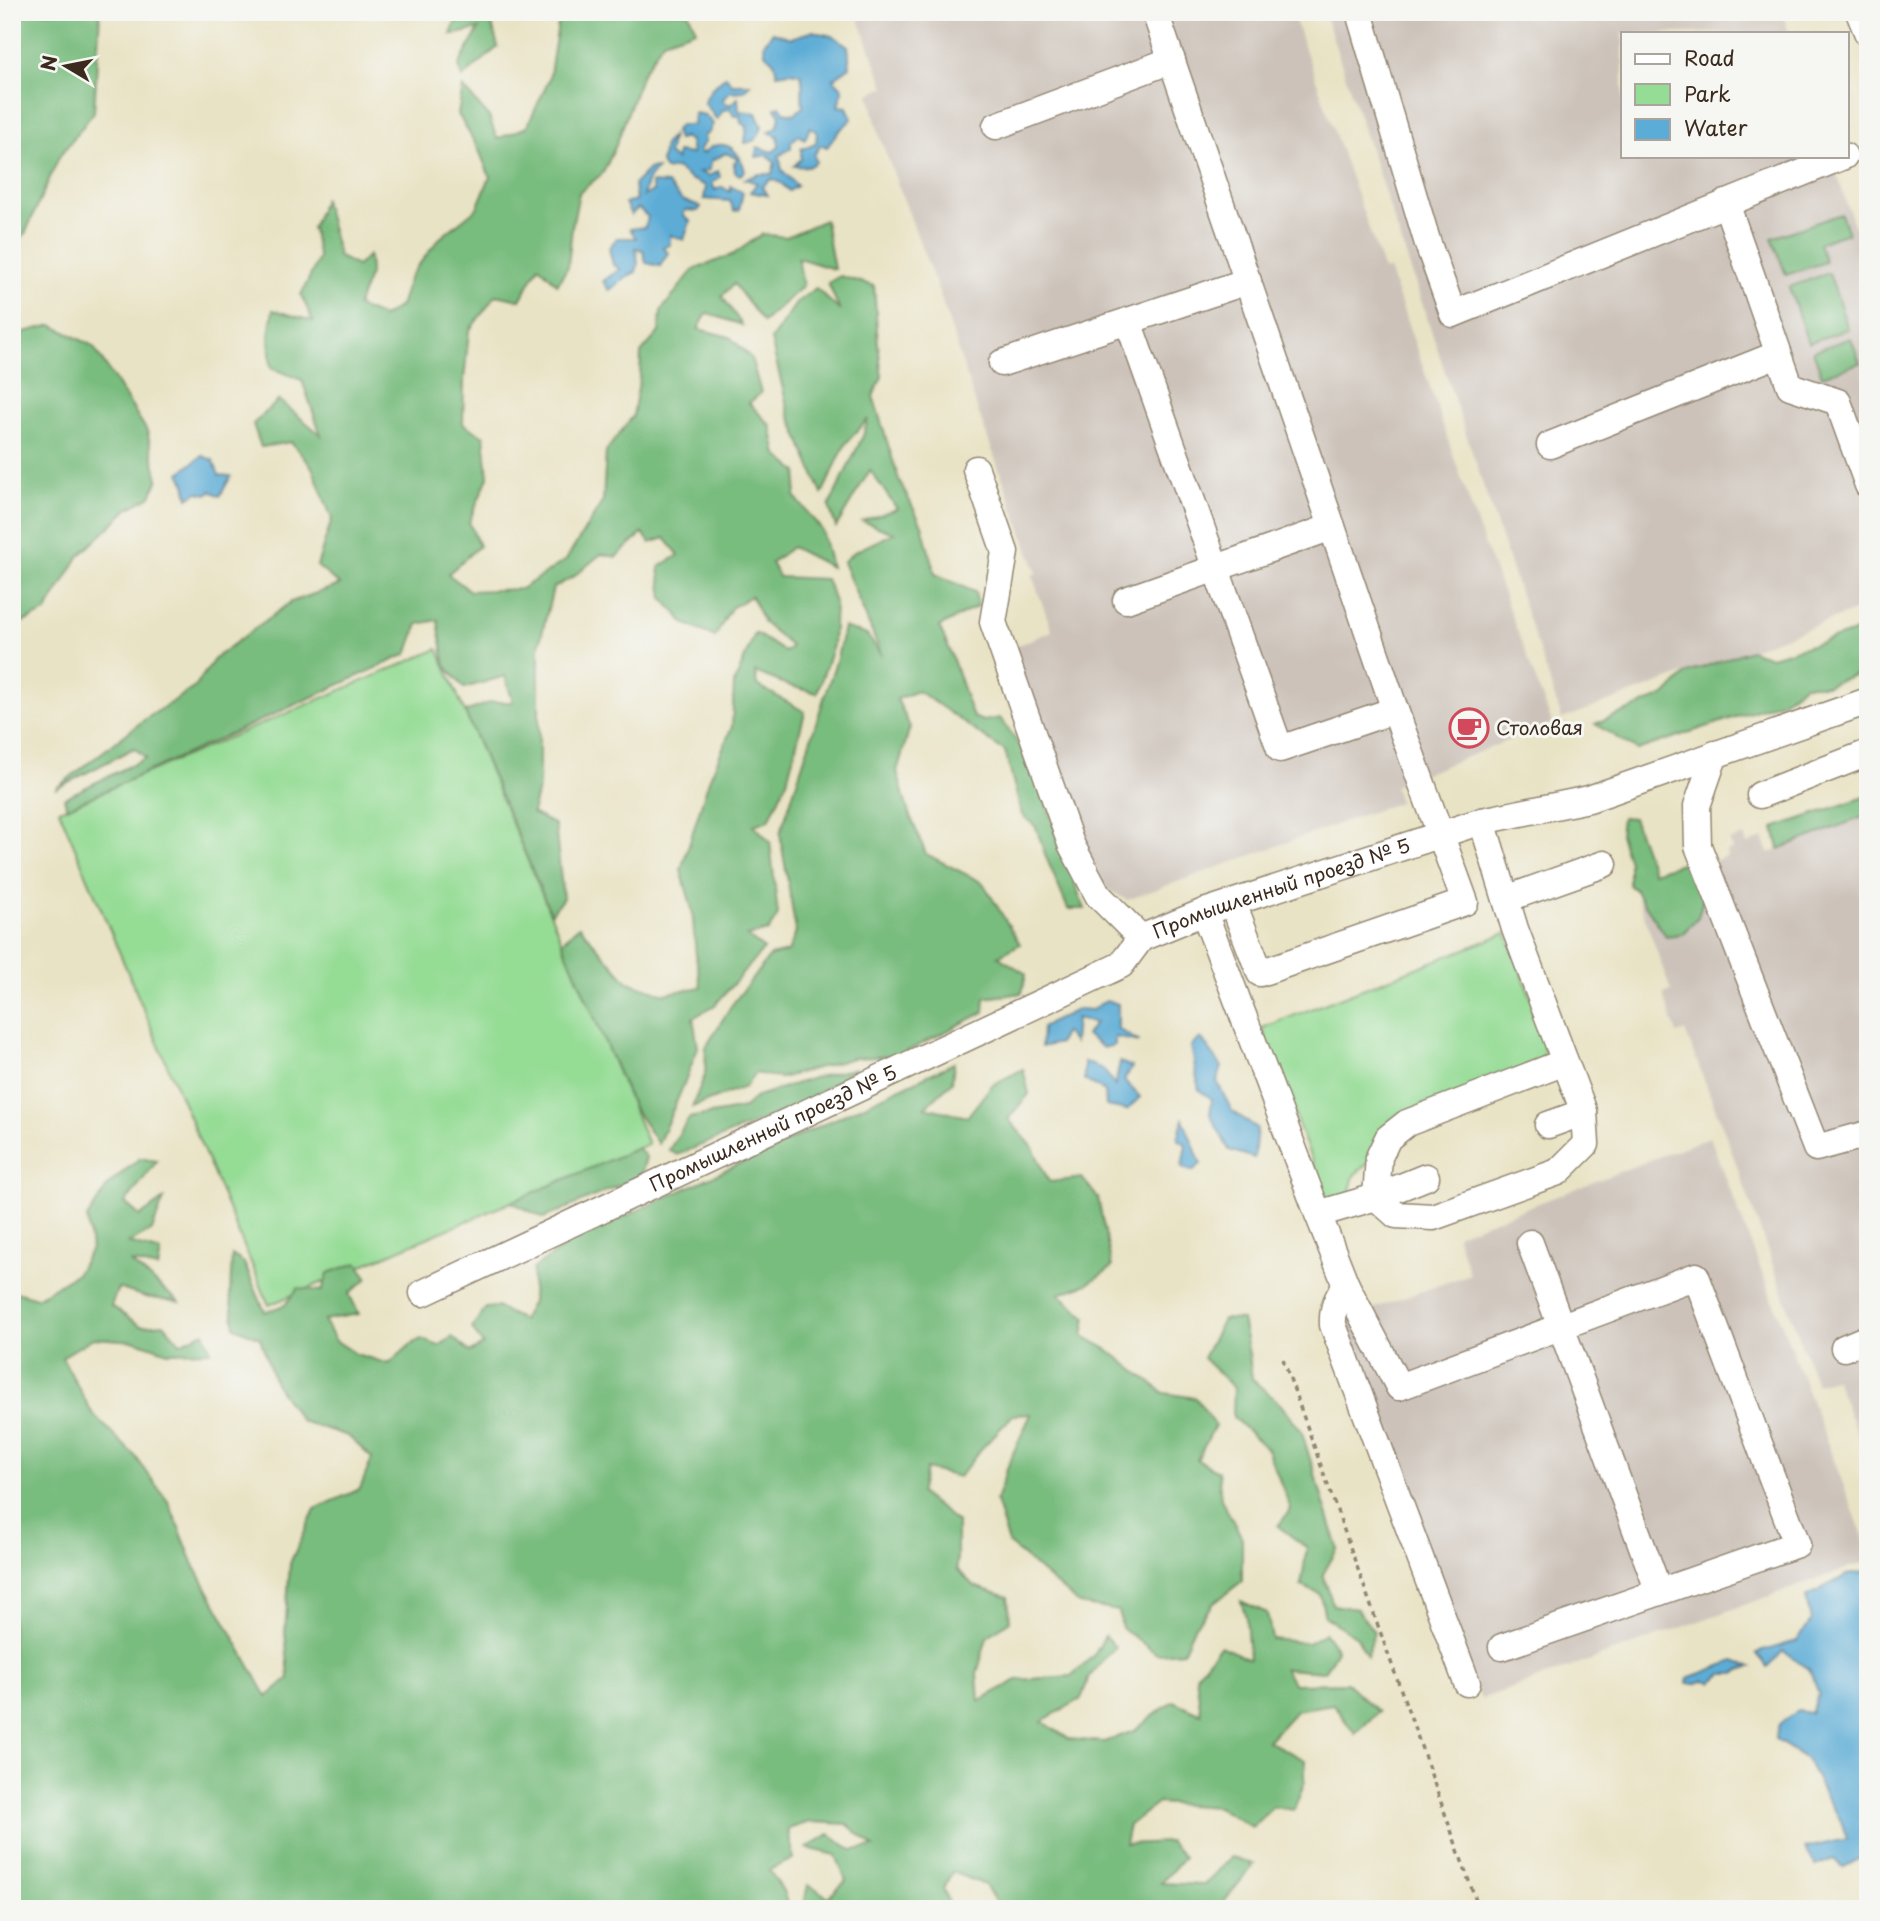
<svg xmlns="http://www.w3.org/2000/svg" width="1880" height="1921" viewBox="0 0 1880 1921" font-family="'Playpen Sans',sans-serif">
  <rect width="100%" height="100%" fill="#f6f6f2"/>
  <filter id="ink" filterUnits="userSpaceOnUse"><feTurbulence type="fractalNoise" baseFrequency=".0143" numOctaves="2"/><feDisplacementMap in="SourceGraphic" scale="14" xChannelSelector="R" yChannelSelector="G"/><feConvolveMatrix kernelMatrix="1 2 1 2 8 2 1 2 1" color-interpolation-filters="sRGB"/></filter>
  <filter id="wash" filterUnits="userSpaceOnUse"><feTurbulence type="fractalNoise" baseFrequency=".00686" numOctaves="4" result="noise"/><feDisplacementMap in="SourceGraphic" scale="28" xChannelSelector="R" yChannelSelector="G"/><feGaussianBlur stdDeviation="1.57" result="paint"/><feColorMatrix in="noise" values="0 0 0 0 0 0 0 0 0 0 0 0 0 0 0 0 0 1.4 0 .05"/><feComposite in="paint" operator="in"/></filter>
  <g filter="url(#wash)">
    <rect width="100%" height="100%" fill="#e9e3c5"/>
    <path fill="#ccc2b9" d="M856 12H1292L1384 271 1389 269 1482 538 1552 723 1394 786 1399 802 1127 900 1107 889 1081 840 1013 647 1052 631 1032 575 1037 573 979 414 940 295 880 138 869 94 885 87Z
      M1324 12H1782L1789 33H1623V156H1831L1868 267V606L1562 719Z
      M1868 815V1460L1835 1379 1816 1384 1723 1128 1685 1031 1677 1034 1663 994 1671 991 1635 890 1727 856 1726 852 1733 849 1729 841 1744 836 1747 844 1763 838 1769 853Z
      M1710 1137 1868 1549V1561L1481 1699 1339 1321 1470 1274 1456 1235Z"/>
    <path fill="#95dc95" stroke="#68835a" stroke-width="2" d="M438 649 648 1144 269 1305 59 810Z
      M1506 933 1549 1045 1539 1062 1406 1115 1367 1164 1354 1175 1348 1198 1327 1201 1262 1028Z"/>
    <path fill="#78bc7e" stroke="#5a734e" stroke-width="2" d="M12 12H100L94 112 59 157 25 234 12 246Z
      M459 12H489L498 47 462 78 459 65 479 29 451 35Z
      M560 12H688L696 30 663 41 642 74 616 145 603 173 579 193 572 227 568 267 557 284 539 266 520 300 496 295 469 331 464 380 463 424 484 436 488 477 469 522 479 546 448 574 470 591 521 589 566 560 603 501 606 451 633 416 640 376 641 353 659 332 661 311 693 270 734 254 762 234 786 237 825 220 834 269 798 258 803 286 763 322 734 284 722 296 742 325 707 313 698 329 730 337 751 358 761 393 749 403 771 426 777 455 798 472 795 497 822 530 831 567 792 547 771 563 779 577 826 579 835 602 833 645 817 693 790 686 755 672 757 685 805 712 787 781 769 820 754 825 770 842 778 915 768 931 747 936 764 949 715 1005 693 1018 698 1048 681 1091 658 1144 633 1107 562 942 579 926 628 982 664 994 701 987 696 956 692 909 681 870 709 780 732 727 734 684 755 633 785 652 791 646 764 623 751 596 731 608 715 637 684 623 663 598 659 567 679 555 665 538 650 543 643 533 616 557 601 554 573 577 553 588 539 646V785L532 813 555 825 563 898 551 914 465 712 491 702H513L505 676 464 688 445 665 438 620 418 624 407 654 67 808 64 798 146 758 134 748 55 789 144 720 195 687 215 658 291 602 340 585 317 566 332 519 312 467 291 442 261 447 253 424 279 400 321 435 302 380 271 368 269 336 273 310 313 321 301 295 319 258 312 227 324 200 339 257 357 266 369 255 370 274 357 306 383 317 400 306 410 276 439 239 477 208 490 177 479 150 458 114 463 87 489 117 497 139 527 127 549 80Z
      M1841 214 1848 233 1819 243 1825 262 1786 275 1772 238Z
      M1829 273 1848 329 1808 343 1789 287Z
      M840 276 874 286 878 344 882 377 873 396 899 480 922 525 935 574 975 592 978 606 939 627C954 655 961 687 973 717L983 721 1000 718C1008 730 1018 741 1024 754 1050 803 1063 858 1085 909H1068L1046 857 1036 827 1022 815 1005 751C974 732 948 709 917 691L897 699 910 727 897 771 907 808 926 854 983 883 1020 944 998 956 1026 974 1022 993 985 998 984 1012 898 1056 853 1058 781 1078 755 1073 745 1087 692 1107 705 1075 706 1047 731 1006 770 956 788 952 796 932 780 834 837 658 844 627 867 635 882 656 843 562 854 552 894 533 862 521 897 509 870 470 836 527 829 506 863 436 868 419 846 443 822 494 789 414 771 340 797 302 816 288 840 311 828 283Z
      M52 325 93 346 147 431 158 479 151 496 128 509 78 557 46 612 12 627V335Z
      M1851 338 1860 363 1822 376 1813 351Z
      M1868 628V670L1827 685H1804L1781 702 1637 750 1595 724 1666 695 1687 673 1750 650 1771 657Z
      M1868 796V815L1779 849 1774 828Z
      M1622 817 1633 818 1653 872 1691 860 1705 893 1698 917 1682 934 1666 936 1635 890 1629 885V862L1620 835Z
      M954 1063 952 1082 925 1107 967 1117 992 1085 1023 1069 1029 1094 1008 1119 1032 1146 1049 1182 1082 1178 1098 1198 1112 1267 1087 1284 1059 1294 1086 1317 1083 1336 1107 1349 1164 1393 1196 1398 1215 1425 1197 1460 1218 1471 1221 1499 1242 1538V1581L1213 1604 1195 1625 1183 1652 1157 1654 1122 1628 1119 1611 1079 1604 1009 1544 996 1501 1010 1460 1031 1414 1013 1415 982 1448 959 1477 926 1469 920 1493 957 1522V1569L974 1586 1008 1597 1010 1621 987 1637 977 1674 979 1701 1017 1680 1071 1676 1095 1654 1105 1636 1115 1647 1089 1677 1081 1699 1042 1721 1069 1739 1104 1742 1134 1731 1173 1701 1201 1714 1196 1675 1220 1646 1249 1659 1246 1617 1241 1601 1267 1613 1272 1639 1308 1643 1325 1633 1337 1650 1324 1672 1284 1669 1294 1684 1347 1683 1378 1712 1355 1734 1333 1704 1296 1710 1268 1741 1305 1760V1781L1294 1810 1273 1807 1252 1827 1217 1807 1158 1803 1129 1825 1125 1844 1169 1842 1184 1857 1161 1883 1204 1885 1231 1857 1254 1864 1220 1907 1222 1909H1000L985 1885 953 1872 943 1888 951 1909H803L808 1885 829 1897 846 1881 836 1855 807 1848 829 1834 852 1850 874 1847 847 1824 810 1822 788 1829 793 1859 769 1870 783 1891 789 1909H12V1291L37 1298 77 1273 91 1249 87 1218 109 1184 140 1158 157 1161 125 1203 140 1216 164 1199 152 1230 129 1243 161 1252 158 1268 130 1262 179 1302 145 1297 118 1288 111 1306 141 1326 164 1324 180 1343 204 1332 211 1351 168 1352 136 1341 93 1338 62 1357 92 1413 135 1456 169 1503 194 1565 267 1697 289 1678 285 1632 290 1563 315 1509 360 1489 372 1458 348 1436 301 1421 275 1383 260 1338 235 1327 230 1295 232 1255 244 1263 265 1312 285 1305 298 1288 322 1291 328 1273 357 1263 368 1278 349 1294 359 1314 324 1320 335 1340 356 1354 389 1364 410 1345 421 1339 439 1346 452 1337 470 1352 483 1345 472 1328 486 1308 497 1307 522 1320 532 1302 533 1269 575 1239 750 1159Z
      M856 1068 800 1105 677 1155 669 1150 689 1118 744 1108 758 1096 813 1078Z
      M638 1148 646 1157 641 1176 544 1218 511 1202Z
      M1223 1319 1242 1320 1249 1354 1252 1379 1281 1405 1301 1430 1338 1548 1323 1574 1333 1605 1357 1609 1374 1632 1367 1656 1357 1637 1325 1617 1320 1594 1301 1586 1307 1548 1278 1526 1291 1509 1267 1449 1233 1417 1234 1388 1203 1358Z"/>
    <path fill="#5bacd6" stroke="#4b6b7a" stroke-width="2" d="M813 31 835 37 848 46 850 67 833 79 843 89 838 106 847 107 852 119 839 131 827 147 821 145 814 155 816 162 808 167 794 166 801 159V149L816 144 817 132 810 127 805 139 799 135 791 142V148L779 156 782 170 797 186 789 191 781 183 771 179 762 187 767 195 750 192 757 183 745 179 759 174H772L775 162 767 155 756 157 757 147 772 152 779 147 778 136 769 132 778 126 780 115 775 108 780 106 784 112 794 114 803 107C801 96 804 85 801 74L790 72 777 74 774 62 765 53 764 43 773 32 791 38Z
      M726 76 732 84H750L744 91 729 92 722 101 730 105 738 98 739 111 756 113 762 127C758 137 756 142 745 143L747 126 741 123 740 116H734L730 109 723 110 717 120 704 102 712 88Z
      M694 113 705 115 713 124 708 134 704 135 705 142 699 150 702 154C705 152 708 149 711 147 730 139 741 155 745 171L740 175 735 172 734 163 738 159 726 153 711 161 710 170 699 172 709 176 718 171 720 177 712 183 715 190 722 187 730 192V186L743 192 739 210 734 211 730 201 704 199 706 186 690 179 676 168 665 170 661 163 664 145 672 136 668 154 676 160 677 152 692 154 690 141 683 137 678 140 675 130 680 125H693Z
      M650 168 657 169 648 179 643 196 653 191 651 183 667 184 682 200 701 207 698 211 685 210 683 215 690 221 684 240 670 235V245L663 247 668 253 660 266 646 263 643 250 636 248 638 264 636 272C625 276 620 284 609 290L603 281 620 269 613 265 609 248 617 238H636L630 229 645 227 648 217 638 208 631 215 625 203 636 200 634 184Z
      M202 456 213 460 219 475 231 476 220 496 211 491 207 494 197 492 188 498 185 483 180 473Z
      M1106 1000 1118 1004V1029L1140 1042 1115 1037V1045L1103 1048 1086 1035 1095 1023 1076 1018 1074 1043 1065 1032 1059 1043 1041 1047 1042 1027 1079 1009 1092 1010Z
      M1201 1038 1222 1067 1217 1082 1232 1111 1257 1128 1254 1158 1229 1150 1210 1114 1212 1099 1199 1090 1191 1046Z
      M1084 1062 1103 1069 1115 1086 1120 1062 1132 1067 1124 1080 1140 1097 1127 1110 1106 1106 1105 1091 1084 1080Z
      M1183 1119 1201 1164 1192 1171 1182 1167 1186 1144 1178 1139Z
      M1867 1572 1868 1859H1859L1844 1867 1833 1859 1816 1866 1805 1848 1847 1839 1841 1821 1824 1794 1807 1760 1775 1739 1779 1724 1798 1711 1811 1713 1819 1694 1809 1669 1783 1651 1768 1667 1756 1653 1797 1641 1811 1621 1806 1597 1847 1575Z
      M1734 1661 1751 1667 1741 1670 1735 1674H1722L1712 1682 1704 1680 1695 1684 1687 1683 1688 1678Z"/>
  </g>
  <g filter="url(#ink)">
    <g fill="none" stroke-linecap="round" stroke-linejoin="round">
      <g stroke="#928672" stroke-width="29">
        <g id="minor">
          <path d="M1155 12 1395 710 1465 902 1260 973 1233 903"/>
          <path d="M1859 12 1868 34"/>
          <path d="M1361 19 1428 244 1453 314 1844 156"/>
          <path d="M996 126 1172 60"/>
          <path d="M1726 203 1790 386 1838 402 1868 485"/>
          <path d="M1128 321 1280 749 1395 710"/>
          <path d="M1002 363 1248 281"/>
          <path d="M1550 445 1778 354"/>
          <path d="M976 469 1005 552 993 622 1071 844 1098 895 1141 938"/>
          <path d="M1126 600 1332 527"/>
          <path d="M1715 754 1697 806 1698 846 1816 1148 1868 1134"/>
          <path d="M1760 795 1868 753"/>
          <path d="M1482 821 1515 929 1584 1112 1548 1125"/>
          <path d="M1506 899 1604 864"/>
          <path d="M1204 912 1318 1214 1346 1285 1399 1387 1696 1276 1797 1544 1502 1647"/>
          <path d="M1565 1062 1407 1123 1388 1138 1379 1157 1376 1197 1396 1215 1433 1217 1558 1172 1586 1144 1584 1112"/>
          <path d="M1318 1214 1376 1197 1426 1177"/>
          <path d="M1530 1243 1659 1592"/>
          <path d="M1346 1285C1337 1298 1332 1308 1333 1325L1467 1683"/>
          <path id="s1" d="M423 1293 1121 965 1141 938 1204 912 1482 821 1589 799 1868 701"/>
          <path d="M1844 1348 1868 1338"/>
        </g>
      </g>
      <path stroke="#928672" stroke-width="3.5" stroke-dasharray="5 5" stroke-linecap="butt" d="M1860 55 1868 76
        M1283 1359 1479 1909"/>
      <use href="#minor" stroke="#fff" stroke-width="26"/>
    </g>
  </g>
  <defs>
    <g id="cafe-ring" transform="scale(2.0125)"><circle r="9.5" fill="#f6f6f2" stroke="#d1495b" stroke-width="1.5"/><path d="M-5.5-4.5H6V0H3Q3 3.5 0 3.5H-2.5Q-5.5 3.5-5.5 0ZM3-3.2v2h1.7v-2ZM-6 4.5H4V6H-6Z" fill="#d1495b"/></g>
  </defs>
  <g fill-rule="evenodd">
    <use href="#cafe-ring" x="1469" y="728"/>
  </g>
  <g text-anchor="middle" stroke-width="6" stroke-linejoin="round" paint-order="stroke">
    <g font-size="19" fill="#3b2a1e" stroke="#f6f6f2" text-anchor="start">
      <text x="1496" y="735">Столовая</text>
    </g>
    <g font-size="19" fill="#3b2a1e" stroke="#f6f6f2">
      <text dy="7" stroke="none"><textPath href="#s1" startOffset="954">Промышленный проезд № 5</textPath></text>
      <text dy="7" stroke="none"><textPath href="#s1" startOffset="387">Промышленный проезд № 5</textPath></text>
    </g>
  </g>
  <rect width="1880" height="1921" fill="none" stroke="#f6f6f2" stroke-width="42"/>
  <rect x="1621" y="32" width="228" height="126" fill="#f6f6f2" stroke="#aba49d" stroke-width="2"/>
  <rect x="1635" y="54" width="35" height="10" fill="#ffffff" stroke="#aba49d" stroke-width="2"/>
  <text x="1684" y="66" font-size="21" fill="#3b2a1e">Road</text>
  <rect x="1635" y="84" width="35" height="21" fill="#95dc95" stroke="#aba49d" stroke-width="2"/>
  <text x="1684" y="102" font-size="21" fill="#3b2a1e">Park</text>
  <rect x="1635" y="119" width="35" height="21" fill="#5bacd6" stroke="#aba49d" stroke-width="2"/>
  <text x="1684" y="136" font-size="21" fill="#3b2a1e">Water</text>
  <g transform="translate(66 66) rotate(280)" stroke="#f6f6f2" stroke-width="5" paint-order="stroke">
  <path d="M0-5L12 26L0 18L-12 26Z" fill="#3b2a1e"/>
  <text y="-10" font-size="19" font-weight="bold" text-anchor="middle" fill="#3b2a1e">N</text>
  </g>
</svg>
